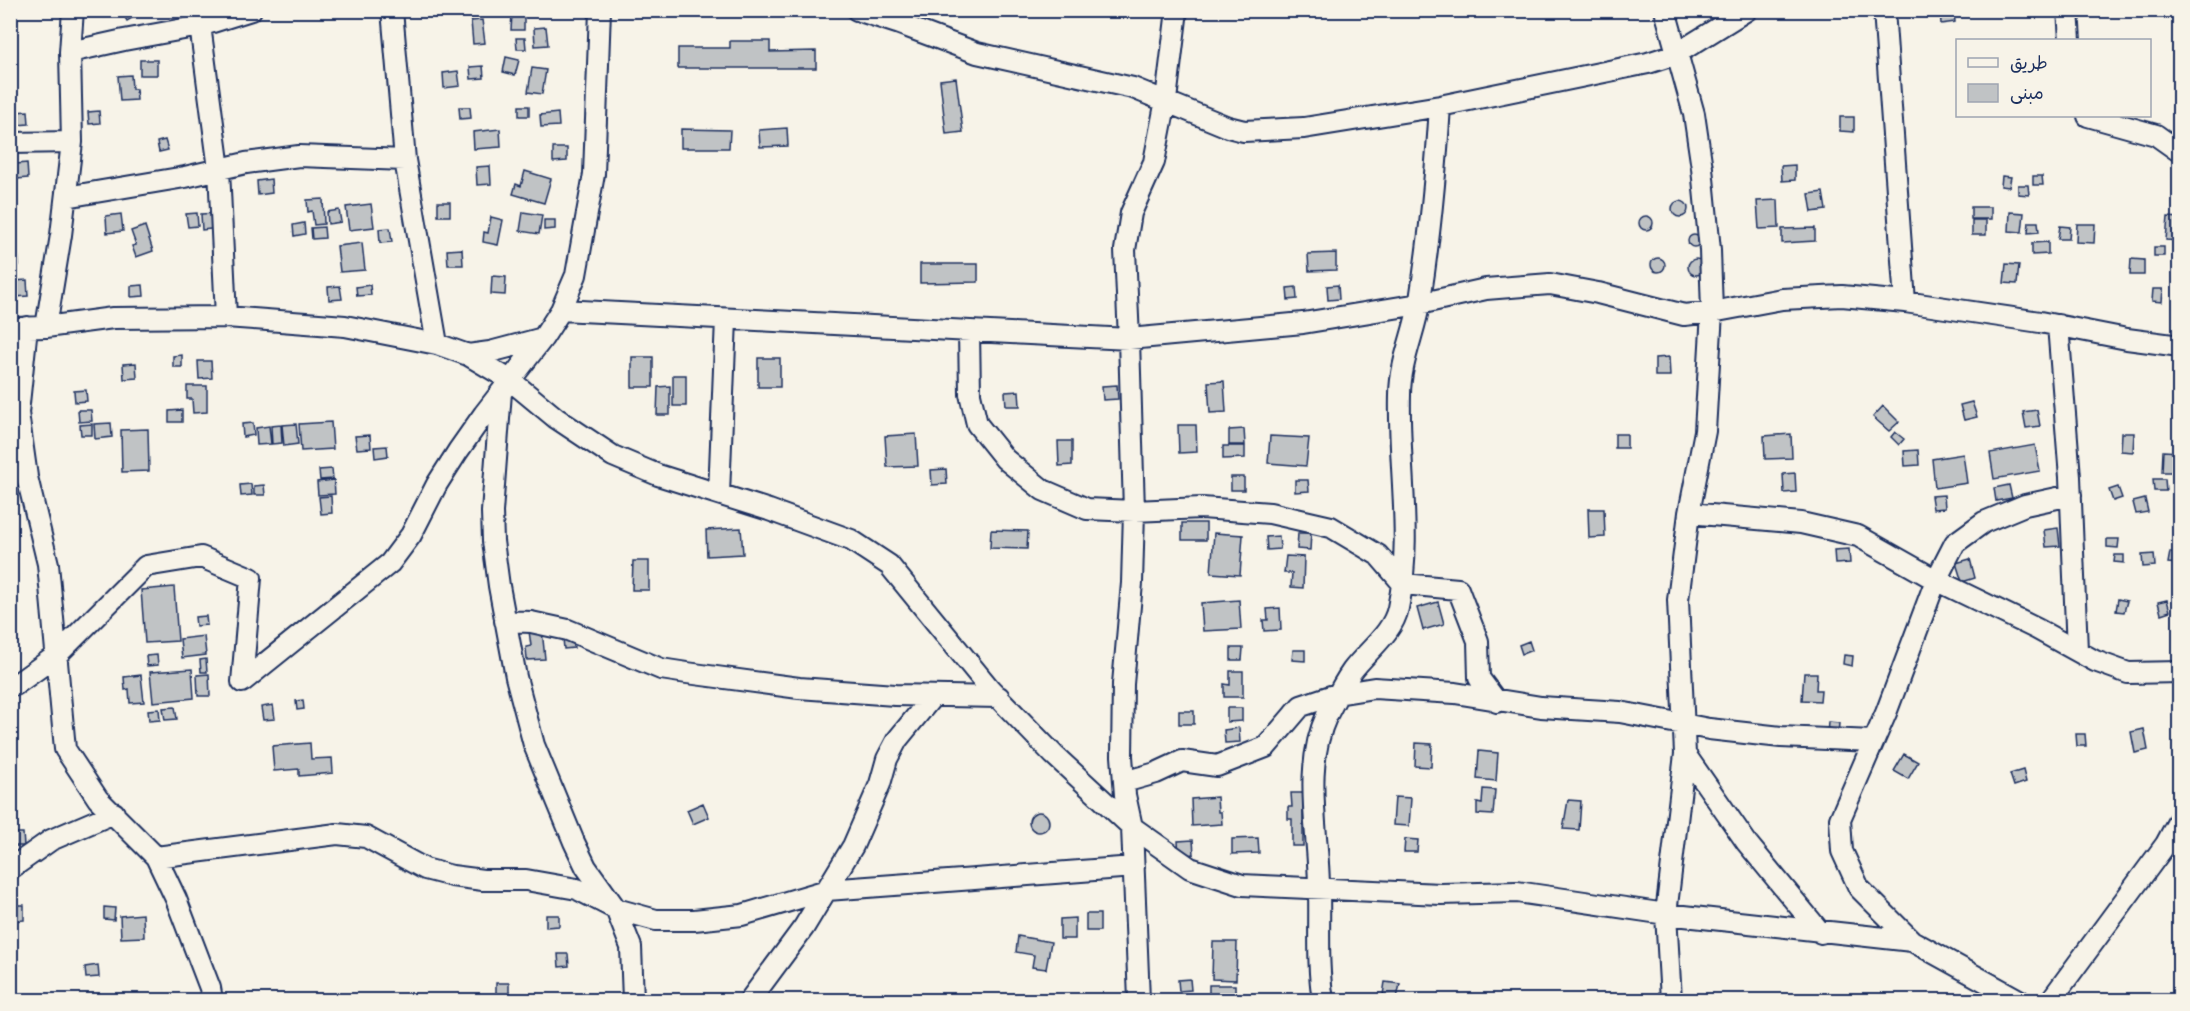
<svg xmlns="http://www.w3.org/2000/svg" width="2190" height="1011" viewBox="0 0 2190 1011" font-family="Pangolin,'Playpen Sans Arabic',sans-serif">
  <rect width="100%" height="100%" fill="#f7f3e8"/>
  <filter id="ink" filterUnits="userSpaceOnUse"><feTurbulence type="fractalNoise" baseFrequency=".0167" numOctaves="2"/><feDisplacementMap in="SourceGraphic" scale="12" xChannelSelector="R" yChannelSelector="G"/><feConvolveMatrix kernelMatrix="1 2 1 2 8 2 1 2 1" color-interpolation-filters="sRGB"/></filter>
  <g filter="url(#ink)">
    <path fill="#c0c3c5" stroke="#1b2f5e" stroke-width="1.5" d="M102 10H115L105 17Z
      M129 10H135L137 15 127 21 123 14Z
      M1940 10H1954L1955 22 1941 24Z
      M512 14 524 15V30H511Z
      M482 20 485 43 473 44 471 21Z
      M546 27 548 45 535 46 534 28Z
      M516 38H525L526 49H517Z
      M730 41H770V52L816 51V68H678V48H730Z
      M506 57 519 60 515 75 503 72Z
      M140 60H157V75H140Z
      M483 66 484 78 471 79 470 67Z
      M532 68 546 70 542 94 528 92Z
      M458 71 460 86 444 88 443 73Z
      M131 75 132 89H136L137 100 120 101 118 76Z
      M956 78 963 132 946 134 940 80Z
      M519 106H529V116H519Z
      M459 107H470L471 118 460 119Z
      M28 111 29 124 16 125 15 112Z
      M99 111 100 123 89 124 88 112Z
      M558 113 559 126 541 127 540 115Z
      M1840 117H1854V132L1840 131Z
      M787 128 788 146 760 147 759 130Z
      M500 129 501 147 474 149 473 132Z
      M681 129 730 130 729 148H681Z
      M165 140 168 150 159 152 157 142Z
      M553 148H567V161L553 162Z
      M27 163 28 178 17 179 16 164Z
      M1795 165V180L1782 181 1781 166Z
      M490 166 491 184 477 185 476 167Z
      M525 171 551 179 544 203 513 194 516 184 521 186Z
      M2002 176 2011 177 2009 187 2001 186Z
      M2033 176H2042L2043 185H2033Z
      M271 179 272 193 258 195 257 181Z
      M2018 185H2028L2029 195 2018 194Z
      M1823 192 1826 210 1812 212 1809 194Z
      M323 199 324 224 314 225 312 211 308 212 307 200Z
      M1778 200 1779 228 1759 229 1757 201Z
      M1672 209a8 8 0 1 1 16 0a8 8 0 1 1-16 0Z
      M438 202H450V216H438Z
      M371 204 374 227 349 230 346 207Z
      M1971 207H1991V219H1971Z
      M339 210 341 222 328 224 327 212Z
      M523 212 542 215 539 234 520 231Z
      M2010 212 2024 213 2022 232 2009 231Z
      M197 213 198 226 188 227 186 214Z
      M218 213 219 228 202 230 201 214Z
      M121 214 123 231 107 233 106 216Z
      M1639 223a7 7 0 1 1 14 0a7 7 0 1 1-14 0Z
      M491 217 503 220 498 245 483 242 484 232 488 233Z
      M2168 217 2180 218V241L2166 240Z
      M544 220H555V229L544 230Z
      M1972 220H1986V235H1972Z
      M2029 222H2038L2039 232 2028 233Z
      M304 223 305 234 294 236 293 225Z
      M2077 224H2095L2094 243 2076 242Z
      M145 226 153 251 136 257 132 246 136 245 131 231Z
      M2060 226 2070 227 2069 239H2058Z
      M324 227 325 238 312 239 311 228Z
      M390 228 392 242 380 243 379 229Z
      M1815 228V241L1782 243V229Z
      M1688 241a6 6 0 1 1 12 0a6 6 0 1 1-12 0Z
      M10 238H17L19 265 10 266Z
      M2048 242V254L2032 255V243Z
      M362 243 365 270 340 272 337 246Z
      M2154 247H2164V256H2154Z
      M462 249 463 265H448L447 250Z
      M1336 253V270L1309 271 1308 254Z
      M1651 265a7 7 0 1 1 14 0a7 7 0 1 1-14 0Z
      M1688 267a8 8 0 1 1 16 0a8 8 0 1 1-16 0Z
      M2131 259 2144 260V275H2130Z
      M920 264H978V282L920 283Z
      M2006 264 2019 265 2017 284 2004 283Z
      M492 276 506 277 505 295 491 294Z
      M27 280 28 296 15 297 14 281Z
      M143 285 144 296 131 297V286Z
      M370 285 371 295 357 296 356 287Z
      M1338 285 1339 299 1328 300 1327 286Z
      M340 286 342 299 329 300 328 287Z
      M1296 287 1297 299 1288 300 1287 288Z
      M2153 289H2163L2162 302 2152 301Z
      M182 355V367H173V356Z
      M632 357H653V387H632Z
      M1669 357 1670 376H1655V358Z
      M758 358H780V387H758Z
      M198 361H211L212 378 199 379Z
      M136 363 137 378 124 379 123 364Z
      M673 375H686V406H673Z
      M1224 381 1226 412 1210 413 1208 382Z
      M1117 385 1118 399 1103 400 1102 386Z
      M187 386H207V412L193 413 192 399H187Z
      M670 386V415H657L658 387Z
      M86 390 87 401 75 402 74 391Z
      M1019 391 1020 406H1006L1005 392Z
      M1972 402 1977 417 1964 420 1960 405Z
      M1883 406 1899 422 1889 431 1873 417Z
      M78 410H91L92 421 79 422Z
      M182 410V422H169V411Z
      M2037 410 2040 426 2026 428 2023 412Z
      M331 422 333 449 301 451 299 424Z
      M111 423 112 437 95 439 94 424Z
      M253 423 254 435 243 437 242 424Z
      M92 424V435H81L80 425Z
      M296 424 298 444 284 446 282 425Z
      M281 425 282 443 272 444 271 426Z
      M1178 425H1196L1197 452 1179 453Z
      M269 426 271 444 257 445 256 428Z
      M148 429 149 471 122 472 121 430Z
      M1244 429 1245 445H1229V430Z
      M1895 432 1904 439 1899 445 1891 437Z
      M2122 433H2134L2133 452 2121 451Z
      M916 434 918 466 887 467 885 436Z
      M1615 434H1627V448H1615Z
      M1791 434 1792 458 1765 459 1764 436Z
      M370 435 371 448 357 449 355 436Z
      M1270 436 1309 438 1306 466 1268 463Z
      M1058 441H1072V465L1059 466Z
      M2035 445 2040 471 1994 479 1990 453Z
      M387 446 388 456 375 458 374 447Z
      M1223 446H1245V458L1223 459Z
      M1918 450 1919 465 1905 466 1904 451Z
      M2163 451 2180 452V472H2162Z
      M1963 454 1967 483 1935 488 1932 459Z
      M332 469 333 479 320 480 319 470Z
      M946 469 947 484 932 485 931 470Z
      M1795 473 1796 492 1784 493 1783 474Z
      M1231 477H1244V490H1231Z
      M2153 479H2165L2166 491H2154Z
      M334 480 335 494 318 495 317 482Z
      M1295 480H1308L1309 491 1295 492Z
      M251 484 252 495 241 496 240 485Z
      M264 485 265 495H254V486Z
      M2009 485 2012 498 1996 501 1994 488Z
      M2118 487 2122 498 2113 501 2109 490Z
      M1944 495 1945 508 1933 509 1931 496Z
      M331 496 332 513 321 514 319 497Z
      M2145 499 2148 512 2136 514 2133 502Z
      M1588 509H1604L1605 537 1589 538Z
      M1182 523H1206V540H1182Z
      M741 528 743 554 707 556 706 530Z
      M2058 528 2060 546 2046 547 2044 530Z
      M991 530 1028 531 1027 549 990 548Z
      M1214 533 1243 535 1240 575 1211 573Z
      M1298 533H1311L1310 550 1297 549Z
      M1279 536 1280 549 1267 550 1266 537Z
      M2107 539H2119L2118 548 2107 547Z
      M1849 549 1850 563 1835 564 1834 550Z
      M2170 552 2179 553 2178 564 2168 563Z
      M2154 554 2155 566 2143 567 2142 555Z
      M2115 555H2124V563L2114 562Z
      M1286 556 1304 557 1303 588 1291 587 1292 573H1284Z
      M1970 559 1975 578 1962 582 1956 563Z
      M633 561H649V590H632Z
      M174 587 178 641 145 643 141 590Z
      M2118 599 2127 601 2124 612 2116 611Z
      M1239 600 1241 629 1203 631 1201 603Z
      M2167 600 2170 611 2161 614 2158 602Z
      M1438 602 1444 624 1423 630 1417 608Z
      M1280 608 1281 630 1264 631 1263 620H1268L1267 609Z
      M206 616 207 625 196 626 195 617Z
      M542 630 545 659 527 660 526 647 531 646 529 631Z
      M204 636 206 655 182 658 180 639Z
      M573 637 574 648 564 649 563 638Z
      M1529 641 1532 650 1522 654 1519 645Z
      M1231 648H1243L1242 660H1231Z
      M1293 650H1305V661L1292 660Z
      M157 655 158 665 147 666 146 656Z
      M1844 655 1853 656 1852 666 1843 664Z
      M206 659 207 672H201L200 660Z
      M192 669 194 698 153 702 150 672Z
      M1230 671H1243V697H1224V684L1230 685Z
      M1804 673H1817L1816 690H1821L1820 701 1802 700Z
      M209 674 210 696H198L197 675Z
      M141 675 144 702 130 703 129 689 125 690 124 677Z
      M303 700 304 709 297 710 296 701Z
      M273 705 275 719 263 720 261 707Z
      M175 707 177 719 165 720 163 708Z
      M1227 708H1242V721L1227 722Z
      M159 709 160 720 149 721 148 710Z
      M1179 711H1194V724H1179Z
      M1828 722 1839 723 1838 735H1827Z
      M1239 728 1240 742 1225 743 1224 730Z
      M2144 729 2148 750 2135 753 2131 732Z
      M2076 734H2085L2086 746H2077Z
      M310 743 311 759 332 758 333 773 299 776V769L274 771 272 746Z
      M1416 743 1432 744 1431 767 1415 766Z
      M1479 751 1498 753 1496 781 1477 779Z
      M1904 754 1918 762 1908 779 1894 771Z
      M2023 770 2026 782 2014 786 2010 774Z
      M1483 789 1495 790 1493 815 1477 814V803L1482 804Z
      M1291 793H1303V846H1292V819H1288V807H1292Z
      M1217 797 1218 812H1221L1222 824 1192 826 1191 799Z
      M1395 797 1411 798 1409 826 1393 825Z
      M1568 800 1581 801 1579 830 1563 829Z
      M703 803 709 817 693 824 687 810Z
      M1029 822a10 10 0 1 1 20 0a10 10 0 1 1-20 0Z
      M11 833H23L24 846H11Z
      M1258 838 1259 853 1232 854V839Z
      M1405 839 1418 840 1417 852H1404Z
      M1193 840 1194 854 1179 856 1178 841Z
      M10 905H24V920L10 921Z
      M104 907 115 908 114 920 104 919Z
      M143 914 144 937 121 938 120 916Z
      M1086 914H1100V931H1086Z
      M546 915H559V926L546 927Z
      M1075 918V939H1060V919Z
      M1018 936 1051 942 1046 969 1032 967 1034 955 1016 952Z
      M1213 942H1237L1236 980 1212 979Z
      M558 954H568L569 966 559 967Z
      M98 965 99 977 86 978 85 967Z
      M1190 979 1191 990 1179 991 1178 980Z
      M1385 982 1400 984 1397 998 1383 995Z
      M496 983H509V995H496Z
      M1209 985H1235V1000H1209Z"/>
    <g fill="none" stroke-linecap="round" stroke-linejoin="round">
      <g stroke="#1b2f5e" stroke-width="24">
        <path id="minor" d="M198 10 219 169 226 317
          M392 10 405 160 437 344
          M857 10 897 23 977 53 1133 88 1228 127 1244 131 1304 128 1440 106 1648 63 1676 54 1747 10
          M1665 10 1694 114 1702 168 1710 250 1712 312 1705 431 1689 513 1678 600 1685 754 1666 914 1671 1000
          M1884 10 1905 302
          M2068 10 2070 40
          M70 52 124 40 200 26 251 10
          M2088 116 2156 135 2180 152
          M10 143 72 142
          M66 197 185 177 246 163 299 156 405 160
          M561 310 1129 339 1303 323 1419 304 1486 289 1550 284 1598 293 1684 315 1712 312 1782 299 1842 296 1905 302 2040 322 2127 339 2180 346
          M2058 325 2070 477 2077 651
          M27 327 18 413 27 477 48 564 65 749 98 799 156 857 176 899 210 988 212 1000
          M46 327 61 235 72 142 70 52 73 10
          M10 328 46 327 113 318 226 317 345 326 437 344 468 355 510 380 556 418 613 456 658 475 769 510 851 540 889 565 990 689 1054 755 1132 827 1190 868 1242 885 1441 894 1517 892 1666 914 1912 941 2019 1000
          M969 331 970 394 977 424 1005 459 1043 490 1087 509 1134 511 1202 508 1270 513 1331 527 1378 555 1403 584 1458 589 1478 641 1479 678 1497 702
          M468 355 490 352 543 338
          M501 392 492 512 493 541 499 586 516 677 534 745 574 842 586 867 616 909 631 947 633 1000
          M719 494 726 319
          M1689 513 1801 523 1858 536 1936 580 2037 629 2095 661 2128 673 2180 672
          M505 621 531 622 568 630 661 669 687 673 799 688 895 695 999 697
          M10 686 15 685 57 655 146 566 201 557 251 578 242 682 390 563 411 535 437 484 458 451 484 414 543 338 561 310 576 275 594 174 600 10
          M1685 754 1747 843 1821 933
          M1124 782 1156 773 1182 761 1217 766 1266 747 1301 706 1337 694 1374 688 1455 693 1541 707 1620 712 1709 729 1781 737 1873 741
          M156 857 337 834 366 837 425 869 452 876 483 880H526L577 889 616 909 656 920H694L742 915 827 890 1134 867
          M10 869 51 840 114 813
          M1912 941 1859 888 1842 851 1840 819 1886 713 1936 580 1955 543 1984 522 2025 505 2071 495
          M750 1000 804 927 853 846 880 784 887 759 897 740 933 696
          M1139 1000 1132 827 1125 795 1122 756 1123 684 1132 583 1134 511 1129 339 1125 250 1131 213 1154 162 1166 100 1177 10
          M1323 1000C1317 964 1320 926 1319 889 1319 832 1302 769 1327 715 1335 700 1342 685 1352 671 1367 651 1393 633 1398 608 1413 539 1398 465 1400 395 1400 362 1415 332 1420 300 1430 236 1436 171 1440 106
          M2051 1000 2166 844 2180 818"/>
      </g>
      <use href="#minor" stroke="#f7f3e8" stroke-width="20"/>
    </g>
  </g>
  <rect width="2190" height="1011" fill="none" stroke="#f7f3e8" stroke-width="36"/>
  <rect x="18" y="18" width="2154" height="975" fill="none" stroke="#1b2f5e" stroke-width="2" filter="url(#ink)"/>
  <rect x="1956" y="39" width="195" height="78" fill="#f7f3e8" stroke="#9fa5b1" stroke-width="1.5"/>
  <rect x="1968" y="58" width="30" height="9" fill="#f7f3e8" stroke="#9fa5b1" stroke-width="1.5"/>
  <text x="2010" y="69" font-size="18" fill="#1b2f5e">طريق</text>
  <rect x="1968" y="84" width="30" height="18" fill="#c0c3c5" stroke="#9fa5b1" stroke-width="1.5"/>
  <text x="2010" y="99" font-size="18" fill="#1b2f5e">مبنى</text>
</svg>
